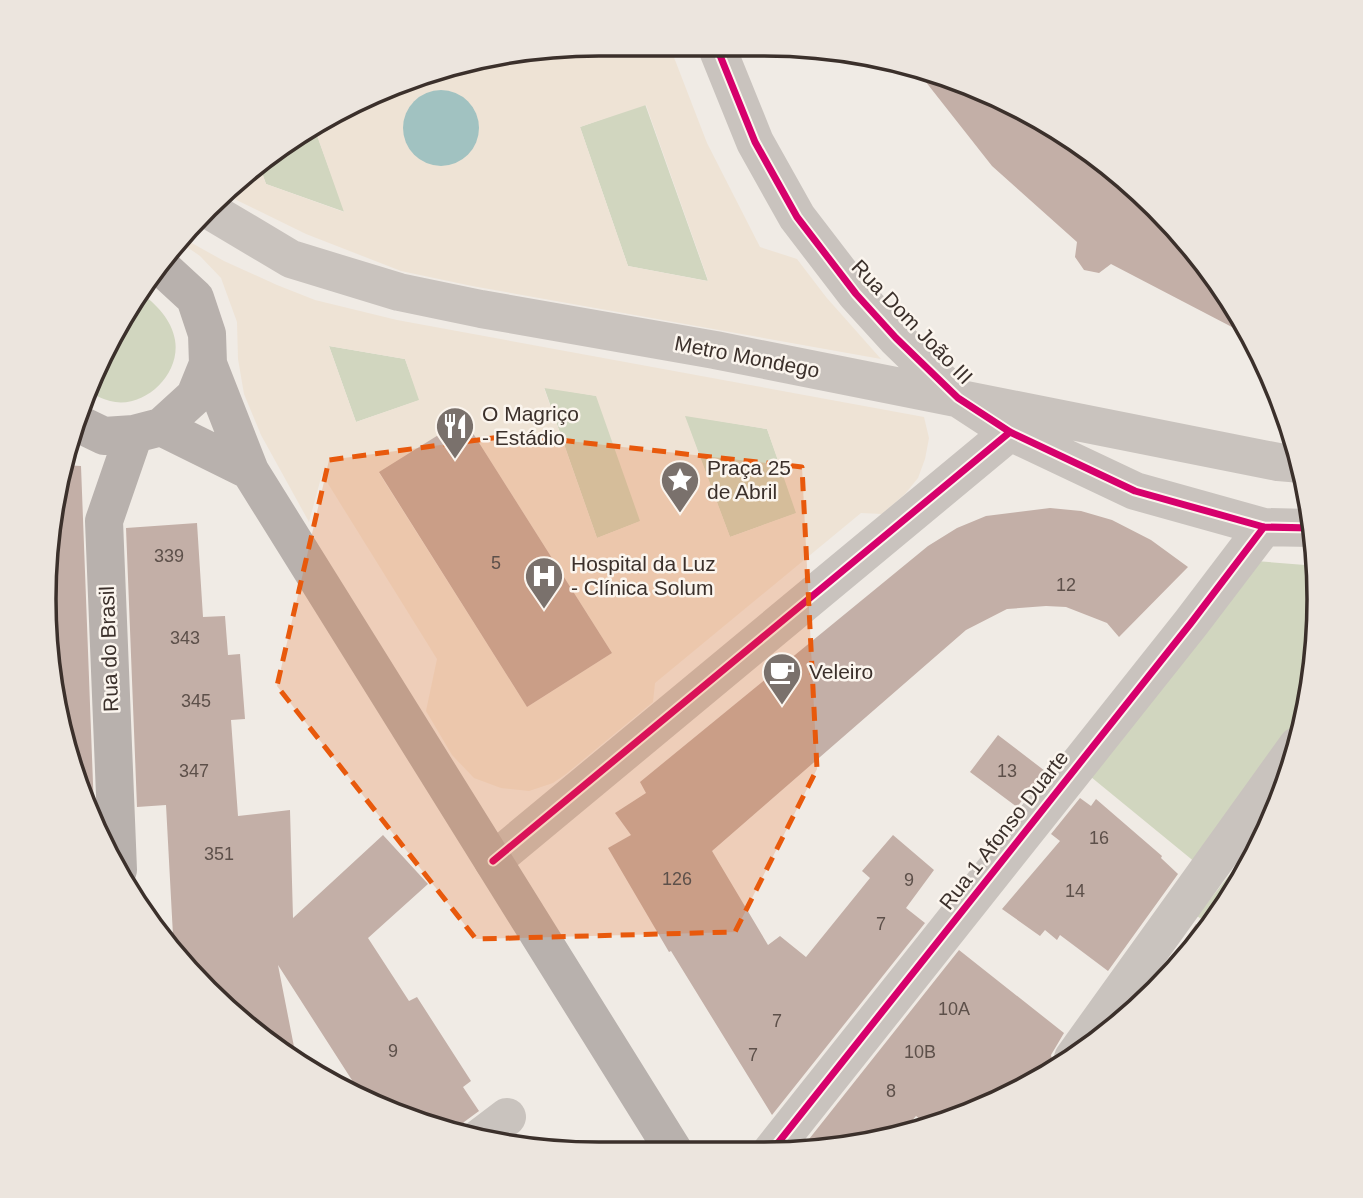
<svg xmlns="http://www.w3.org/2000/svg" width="1363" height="1198" viewBox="0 0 1363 1198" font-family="Helvetica,sans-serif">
  <rect width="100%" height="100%" fill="#f0ebe5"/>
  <path fill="#d1d6bf" d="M645 104 708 281 628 266 580 127Z
    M314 127 345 212 266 184 259 164Z
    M140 292C156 304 172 320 175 340 181 374 144 410 110 401 102 399 93 394 85 390Z
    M329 346 405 359 420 400 356 422Z
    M544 387 597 396 641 521 597 538Z
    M684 415 767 429 797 513 730 537Z
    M1256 561 1318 566 1315 671 1306 709 1196 863 1091 777Z
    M1267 827 1245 876 1210 925 1197 916Z"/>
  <path fill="#eee3d5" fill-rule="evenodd" d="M599 44 670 47 707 143 760 247 797 259 826 297 881 359 472 286 401 271 306 234 222 193 233 181 259 164 266 184 344 212 314 127 353 101 456 63ZM646 105 708 280 707 281 628 266 580 127Z
    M181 237 224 261 277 285 315 300 397 320 924 417 929 438 925 459 918 478 905 494 882 514 861 513 655 683 653 702 566 774 553 783 529 791 501 788 474 778 452 755 426 711 437 659 322 474 309 522 261 435 244 394 238 359 237 322 221 278 200 256 187 247 180 238ZM329 346 405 359 419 400 356 422ZM544 388 596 396 640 521 597 538ZM685 416 767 429 796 513 730 537ZM464 419 612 653 527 707 379 473Z"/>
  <path fill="#a1c2c1" d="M403 128a38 38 0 1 1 76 0a38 38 0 1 1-76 0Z"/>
  <path fill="#c3afa7" d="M918 72 1042 118 1130 181 1204 261 1253 338 1111 264 1099 273 1084 270 1075 257 1077 242 992 166Z
    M464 419 612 653 527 707 379 472Z
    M62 465 81 466 94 810H88L63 743 45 635 54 491Z
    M1050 508 1081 511 1112 520 1151 540 1188 567 1119 637 1107 623 1066 607 1046 606 1007 609 966 630 712 851 768 945 780 936 806 957 870 878 862 871 893 835 934 870 906 908 925 923 772 1115 671 951 669 952 608 848 631 835 615 813 646 793 640 782 928 546 957 528 986 516Z
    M197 523 203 617 225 616 228 655 240 654 245 719 231 720 238 816 290 810 293 918 383 835 428 884 368 938 409 1001 417 997 471 1081 463 1087 479 1111 464 1122 457 1136 366 1102 278 965 297 1062 261 1039 181 965 174 954 166 805 137 807 126 528Z
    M998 735 1045 771 1017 807 970 772Z
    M1080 798 1091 806 1096 799 1162 856 1161 858 1178 874 1108 971 1060 935 1057 940 1045 930 1040 936 1002 909 1060 841 1051 834Z
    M1196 924 1206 931 1182 965 1146 998 1144 997Z
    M959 950 1064 1033 1051 1055 1053 1065 1044 1075 1009 1097 930 1127 916 1116 898 1137 798 1153Z"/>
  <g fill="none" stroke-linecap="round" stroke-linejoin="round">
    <path stroke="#c9c3be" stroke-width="38" d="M717 48 755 142 797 217 856 294 896 338 958 398 1010 432 1135 491 1264 527 1312 528
      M207 209 291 259 399 292 481 309 715 350 1278 462 1302 464
      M493 861 1010 432
      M1073 1058 1297 746
      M478 1139 507 1117
      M770 1153 1191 623 1264 527"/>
    <path stroke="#b8b1ad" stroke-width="38" d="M208 364 250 471 675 1153
      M75 422 104 436 134 434 161 427 195 396 208 364 207 334 195 298 157 263
      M161 427 250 471
      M118 870 104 521 134 434"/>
    <g stroke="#fbf5ee" stroke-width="11">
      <path id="cycleway" d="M717 48 755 142 797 217 856 294 896 338 958 398 1010 432 1135 491 1264 527 1312 528
        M493 861 1010 432
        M770 1153 1191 623 1264 527"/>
    </g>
    <use href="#cycleway" stroke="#d6006c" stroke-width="7"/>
  </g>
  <path fill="#e8590c" fill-opacity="0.2" stroke="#e8590c" stroke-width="5" stroke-dasharray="14 9" stroke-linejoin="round" d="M515 435 802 467 817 769 735 932 476 939 277 686 329 460Z"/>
  <defs>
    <g id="restaurant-pin" transform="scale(2.0125)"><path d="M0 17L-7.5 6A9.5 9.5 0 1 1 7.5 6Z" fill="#7a716c" stroke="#fbf5ee"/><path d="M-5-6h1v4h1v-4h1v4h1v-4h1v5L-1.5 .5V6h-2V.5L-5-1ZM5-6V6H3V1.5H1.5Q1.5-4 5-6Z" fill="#fff"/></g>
    <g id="sight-pin" transform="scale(2.0125)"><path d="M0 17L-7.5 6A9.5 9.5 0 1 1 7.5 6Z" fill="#7a716c" stroke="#fbf5ee"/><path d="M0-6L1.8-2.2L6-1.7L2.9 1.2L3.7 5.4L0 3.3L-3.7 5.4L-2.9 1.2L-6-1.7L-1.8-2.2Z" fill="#fff"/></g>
    <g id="hospital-pin" transform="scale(2.0125)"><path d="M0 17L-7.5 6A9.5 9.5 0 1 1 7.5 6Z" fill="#7a716c" stroke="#fbf5ee"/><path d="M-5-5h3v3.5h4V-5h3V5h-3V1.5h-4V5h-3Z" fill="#fff"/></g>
    <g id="cafe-pin" transform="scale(2.0125)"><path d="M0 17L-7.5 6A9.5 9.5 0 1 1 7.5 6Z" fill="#7a716c" stroke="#fbf5ee"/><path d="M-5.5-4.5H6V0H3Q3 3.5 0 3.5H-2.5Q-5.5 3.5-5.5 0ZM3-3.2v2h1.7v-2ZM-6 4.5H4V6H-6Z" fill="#fff"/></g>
  </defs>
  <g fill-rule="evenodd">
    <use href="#restaurant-pin" x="455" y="426"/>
    <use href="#sight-pin" x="680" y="480"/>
    <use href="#hospital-pin" x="544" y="576"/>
    <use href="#cafe-pin" x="782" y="672"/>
  </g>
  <g text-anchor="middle" stroke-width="5" stroke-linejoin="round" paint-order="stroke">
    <g font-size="18" fill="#5d504a">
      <text x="169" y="562">339</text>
      <text x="496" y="569">5</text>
      <text x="1066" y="591">12</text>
      <text x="185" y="644">343</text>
      <text x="196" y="707">345</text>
      <text x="194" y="777">347</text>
      <text x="1007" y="777">13</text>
      <text x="1099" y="844">16</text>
      <text x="219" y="860">351</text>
      <text x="677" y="885">126</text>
      <text x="909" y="886">9</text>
      <text x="1075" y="897">14</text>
      <text x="881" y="930">7</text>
      <text x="954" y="1015">10A</text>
      <text x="777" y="1027">7</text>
      <text x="393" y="1057">9</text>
      <text x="920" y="1058">10B</text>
      <text x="753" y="1061">7</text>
      <text x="891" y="1097">8</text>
    </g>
    <g font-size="21" fill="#3b302b" stroke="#fbf5ee">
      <text transform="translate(912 322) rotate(46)" y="7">Rua Dom João III</text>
      <text transform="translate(747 357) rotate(11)" y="7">Metro Mondego</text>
      <text transform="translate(109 649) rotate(-92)" y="7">Rua do Brasil</text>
      <text transform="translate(1004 830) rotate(-52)" y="7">Rua 1 Afonso Duarte</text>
    </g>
    <g font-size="21" fill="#3b302b" stroke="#fbf5ee" text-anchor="start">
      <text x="482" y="421">O Magriço<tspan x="482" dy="24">- Estádio</tspan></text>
      <text x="707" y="475">Praça 25<tspan x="707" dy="24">de Abril</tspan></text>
      <text x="571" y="571">Hospital da Luz<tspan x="571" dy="24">- Clínica Solum</tspan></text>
      <text x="809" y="679">Veleiro</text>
    </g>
  </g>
  <path d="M0 0H1363V1198H0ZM599 56H764A543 543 0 0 1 1307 599V599A543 543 0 0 1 764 1142H599A543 543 0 0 1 56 599V599A543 543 0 0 1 599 56Z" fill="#ece5de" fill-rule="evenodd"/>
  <path fill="none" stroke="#3b302b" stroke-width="3.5" d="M599 56H764A543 543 0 0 1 1307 599V599A543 543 0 0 1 764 1142H599A543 543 0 0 1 56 599V599A543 543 0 0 1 599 56Z"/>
</svg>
